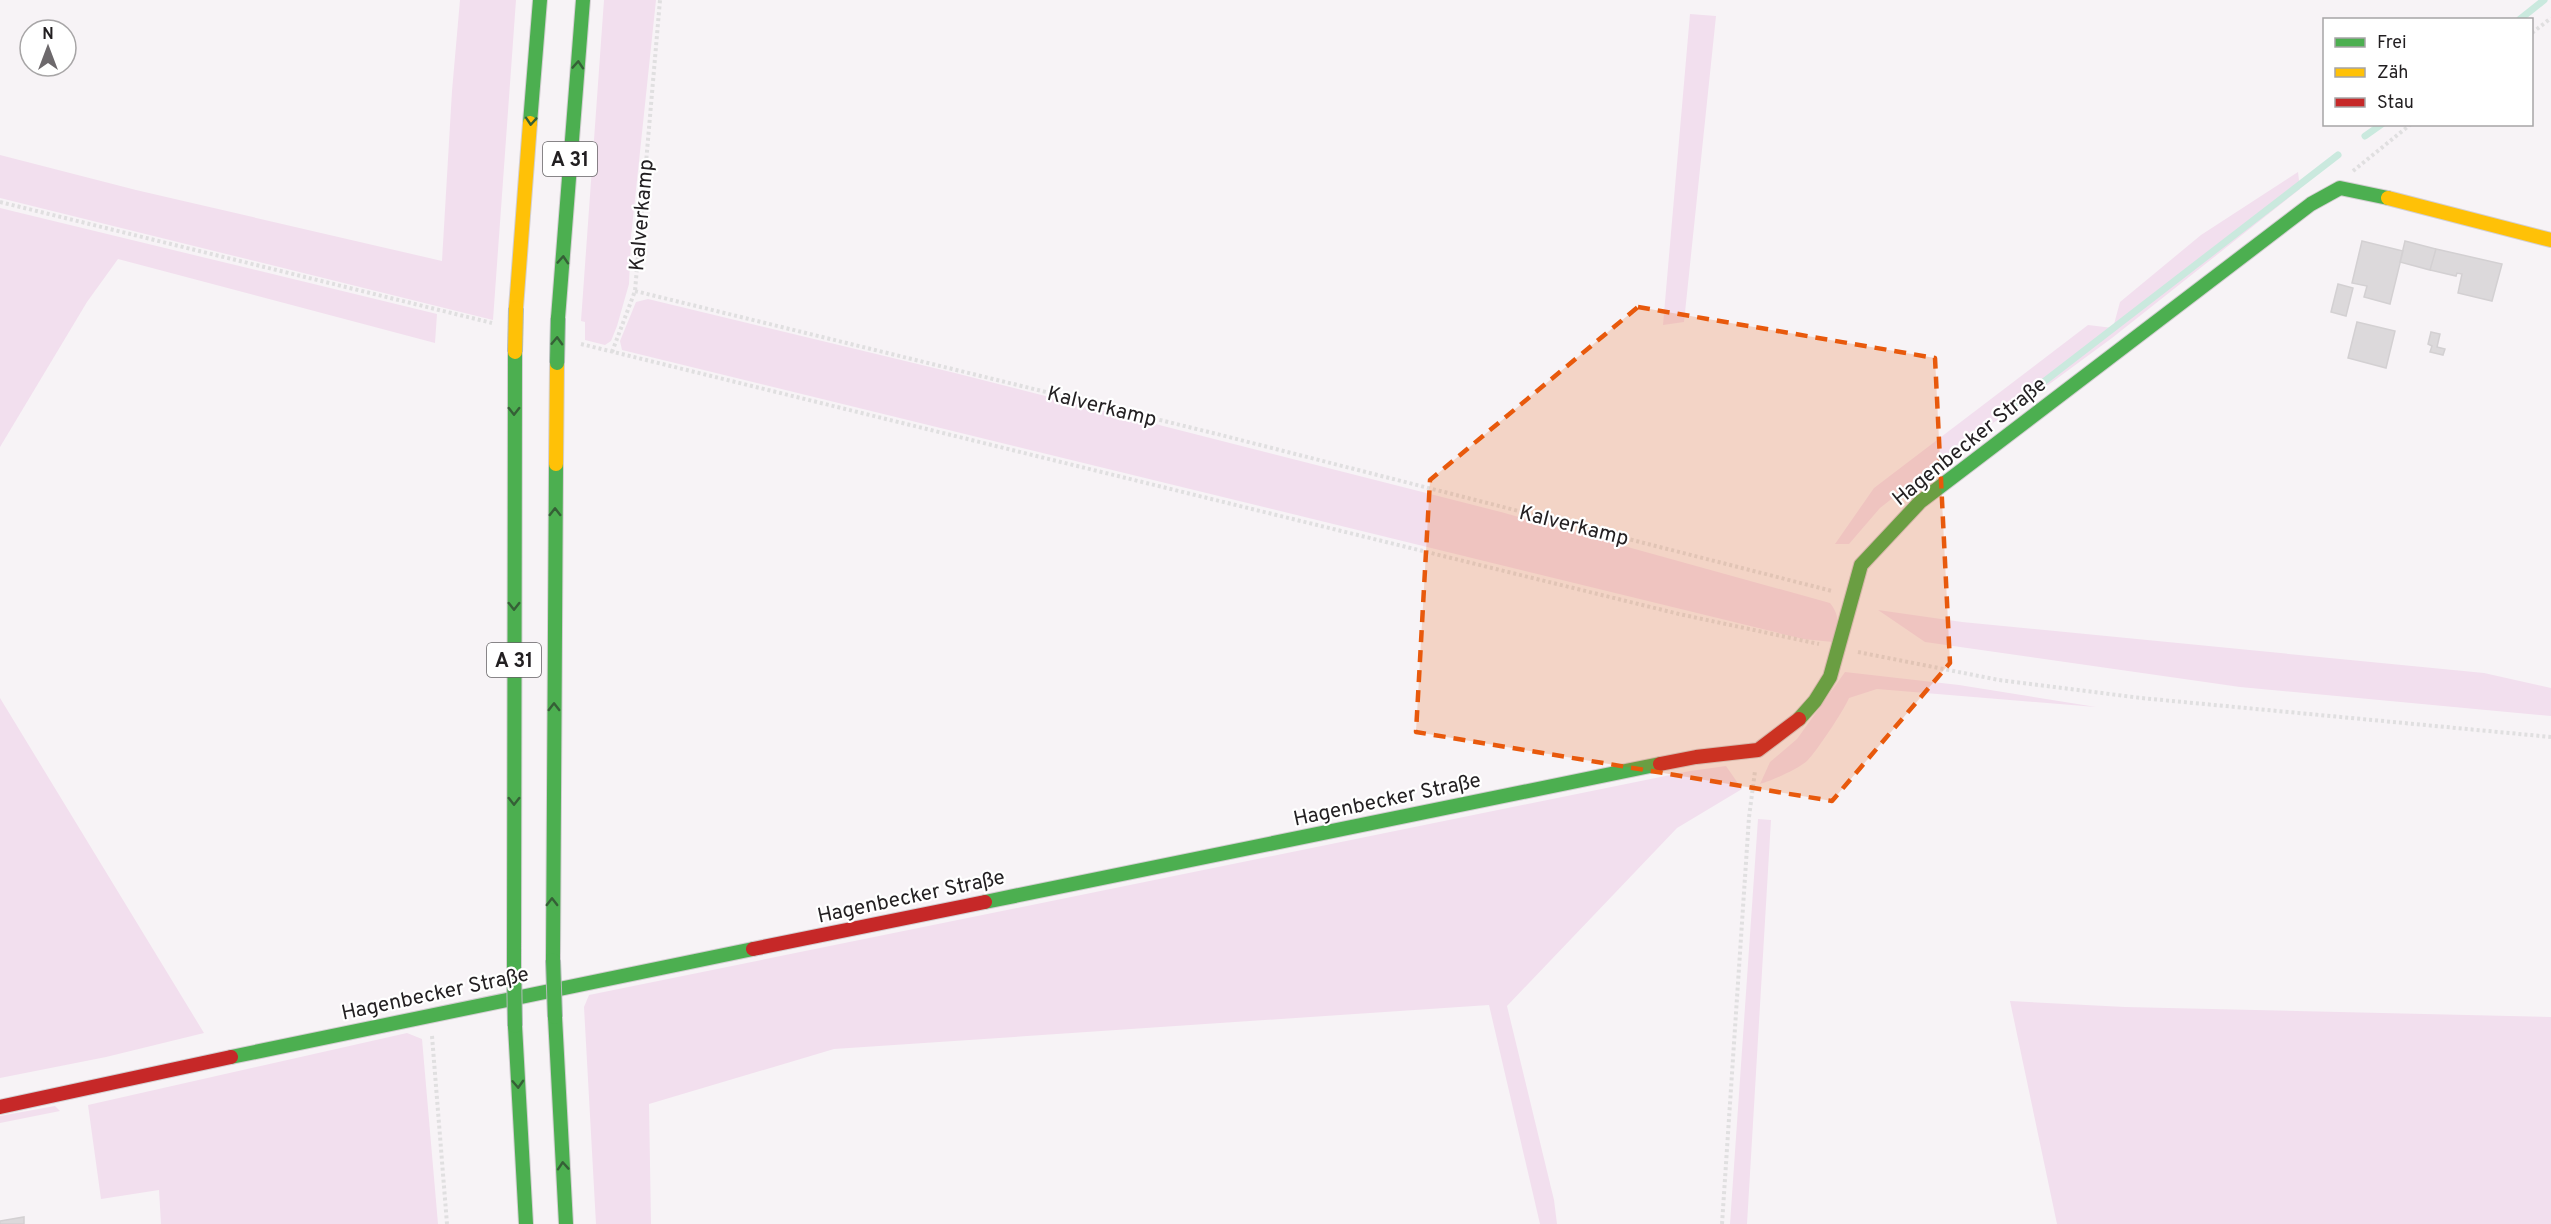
<svg xmlns="http://www.w3.org/2000/svg" width="2551" height="1224" viewBox="0 0 2551 1224" font-family="Overpass,sans-serif">
  <rect width="100%" height="100%" fill="#f7f3f6"/>
  <path fill="#f2dfee" d="M460 0H516L493 320 0 198V155L136 190 442 261 452 91Z
    M604 0H656L631 237 629 284 617 326 611 341 605 345 585 340V322L581 321Z
    M1690 14 1716 16 1684 322 1663 325Z
    M2298 172 2300 189 2112 338 2040 391 1955 449 1880 508 1849 544H1835L1874 488 2088 325 2113 328 2120 302 2201 235Z
    M0 208 437 314 435 343 118 259 87 302 0 447Z
    M648 299 955 373 1501 512 1830 603C1841 617 1838 626 1833 642L1803 639 622 350 620 341 636 302Z
    M1878 610 1962 622 2484 673 2551 688V716L2240 687 1925 642Z
    M1845 672 1959 685 2096 707 1877 689 1849 698C1844 710 1817 751 1807 761 1798 769 1771 781 1760 784L1770 762 1797 739Z
    M0 698 204 1033 106 1057 0 1078Z
    M1726 766 1742 789 1677 828 1507 1006 1554 1200 1557 1224H1540L1489 1005 834 1049 649 1104 651 1224H596L584 1007 589 995 1690 771Z
    M1758 819 1771 820 1747 1224H1730Z
    M2010 1001 2125 1007 2551 1017V1224H2057Z
    M407 1033 422 1039 438 1224H161L159 1190 101 1199 88 1105Z
    M55 1106 60 1111 0 1123V1116Z"/>
  <g fill="none" stroke-linecap="round" stroke-linejoin="round">
    <path stroke="#cae9de" stroke-width="7" d="M2519 20 2544 0
      M2365 136 2382 124
      M2015 404 2338 155"/>
  </g>
  <path fill="#dcd9db" stroke="#d3d0d2" stroke-width="1.5" d="M2362 241 2403 251 2390 304 2364 297 2367 286 2352 283Z
    M2405 241 2436 249 2430 270 2400 262Z
    M2436 249 2502 264 2492 301 2458 293 2462 274 2457 273 2456 276 2430 270Z
    M2338 284 2353 288 2346 316 2331 312Z
    M2357 322 2395 331 2386 368 2348 358Z
    M2431 332 2440 334 2437 347 2445 349 2443 355 2430 352 2432 346 2428 344Z
    M24 1217V1224H0V1221Z"/>
  <g fill="none" stroke-linecap="round" stroke-linejoin="round">
    <g stroke="#d3cfd2" stroke-width="16">
      <path id="fast" d="M530 123 540 0
        M558 318 583 0
        M1799 719 1815 701 1830 677 1861 565 1920 502 2311 204 2340 188 2388 198
        M985 902 1660 764
        M553 960 556 464
        M514 968 515 352
        M555 1017 566 1224
        M515 1026 526 1224
        M231 1057 753 949"/>
    </g>
    <g stroke="#d3cfd2" stroke-width="16">
      <path id="slow" d="M2388 198 2551 240
        M516 308 530 123
        M556 464 557 363"/>
    </g>
    <g stroke="#d3cfd2" stroke-width="16">
      <path id="jam" d="M1660 764 1696 757 1758 750 1799 719
        M753 949 985 902
        M0 1107 231 1057"/>
    </g>
    <path stroke="#e0dfe0" stroke-width="4" stroke-dasharray="3 3" stroke-linecap="butt" d="M2532 33 2551 18
      M2353 171 2411 124
      M0 202 492 323
      M635 291 1217 434 1832 591
      M581 344 1679 614 1819 644
      M612 352 635 291 660 0
      M1858 652 1999 680 2141 698 2551 737
      M432 1036 447 1224
      M1722 1224 1749 817 1755 771"/>
    <use href="#fast" stroke="#4caf50" stroke-width="14"/>
    <use href="#slow" stroke="#ffc107" stroke-width="14"/>
    <use href="#jam" stroke="#c62828" stroke-width="14"/>
    <g stroke="#b3bbb9" stroke-width="16" stroke-linecap="butt">
      <path id="fast-bridge" d="M557 363 558 318
        M553 960 555 1017
        M514 968 515 1026"/>
    </g>
    <g stroke="#b3bbb9" stroke-width="16" stroke-linecap="butt">
      <path id="slow-bridge" d="M515 352 516 308"/>
    </g>
    <use href="#fast-bridge" stroke="#4caf50" stroke-width="14"/>
    <use href="#slow-bridge" stroke="#ffc107" stroke-width="14"/>
  </g>
  <defs><path id="oneway-chevron" d="M-2-3.5L2.5 0L-2 3.5" fill="none" stroke-width="1.6" stroke-linecap="round" stroke-linejoin="round" transform="scale(1.5)"/></defs>
  <g stroke="#356036">
    <use href="#oneway-chevron" transform="translate(578 65) rotate(-86)"/>
    <use href="#oneway-chevron" transform="translate(531 121) rotate(94)"/>
    <use href="#oneway-chevron" transform="translate(563 260) rotate(-86)"/>
    <use href="#oneway-chevron" transform="translate(557 341) rotate(-88)"/>
    <use href="#oneway-chevron" transform="translate(514 411) rotate(90)"/>
    <use href="#oneway-chevron" transform="translate(555 512) rotate(-90)"/>
    <use href="#oneway-chevron" transform="translate(514 606) rotate(90)"/>
    <use href="#oneway-chevron" transform="translate(554 707) rotate(-90)"/>
    <use href="#oneway-chevron" transform="translate(514 801) rotate(90)"/>
    <use href="#oneway-chevron" transform="translate(552 902) rotate(-90)"/>
    <use href="#oneway-chevron" transform="translate(518 1084) rotate(87)"/>
    <use href="#oneway-chevron" transform="translate(563 1166) rotate(-94)"/>
  </g>
  <path fill="#e8590c" fill-opacity="0.2" stroke="#e8590c" stroke-width="4.5" stroke-dasharray="12 8" stroke-linejoin="round" d="M1638 307 1935 358 1950 663 1832 801 1416 732 1430 480Z"/>
  <g text-anchor="middle" stroke-width="4.5" stroke-linejoin="round" paint-order="stroke">
    <g fill="#fff" stroke="#646264" stroke-width="1.5">
      <rect x="543" y="142" width="54" height="34" rx="4.5"/>
      <rect x="487" y="643" width="54" height="34" rx="4.5"/>
    </g>
    <g font-size="20" font-weight="bold" fill="#221f21">
      <text x="570" y="166">A 31</text>
      <text x="514" y="667">A 31</text>
    </g>
    <g font-size="21" fill="#221f21" stroke="#fff">
      <text transform="translate(641 215) rotate(-85)" y="7">Kalverkamp</text>
      <text transform="translate(1102 406) rotate(14)" y="7">Kalverkamp</text>
      <text transform="translate(1969 441) rotate(-39)" y="7">Hagenbecker Straße</text>
      <text transform="translate(1574 525) rotate(14)" y="7">Kalverkamp</text>
      <text transform="translate(1387 799) rotate(-12)" y="7">Hagenbecker Straße</text>
      <text transform="translate(911 896) rotate(-12)" y="7">Hagenbecker Straße</text>
      <text transform="translate(435 993) rotate(-12)" y="7">Hagenbecker Straße</text>
    </g>
  </g>
  <rect x="2323" y="18" width="210" height="108" fill="#ffffff" stroke="#a7a5a6" stroke-width="1.5"/>
  <rect x="2335" y="38" width="30" height="9" fill="#4caf50" stroke="#a7a5a6" stroke-width="1.5"/>
  <text x="2377" y="48" font-size="18" fill="#221f21">Frei</text>
  <rect x="2335" y="68" width="30" height="9" fill="#ffc107" stroke="#a7a5a6" stroke-width="1.5"/>
  <text x="2377" y="78" font-size="18" fill="#221f21">Zäh</text>
  <rect x="2335" y="98" width="30" height="9" fill="#c62828" stroke="#a7a5a6" stroke-width="1.5"/>
  <text x="2377" y="108" font-size="18" fill="#221f21">Stau</text>
  <g transform="translate(48 48)"><circle r="28" fill="#ffffff" stroke="#a7a5a6" stroke-width="1.5"/>
  <path d="M0-4.5L10 22L0 15L-10 22Z" fill="#6d696c"/>
  <text y="-9" font-size="16" font-weight="bold" text-anchor="middle" fill="#221f21">N</text>
  </g>
</svg>
